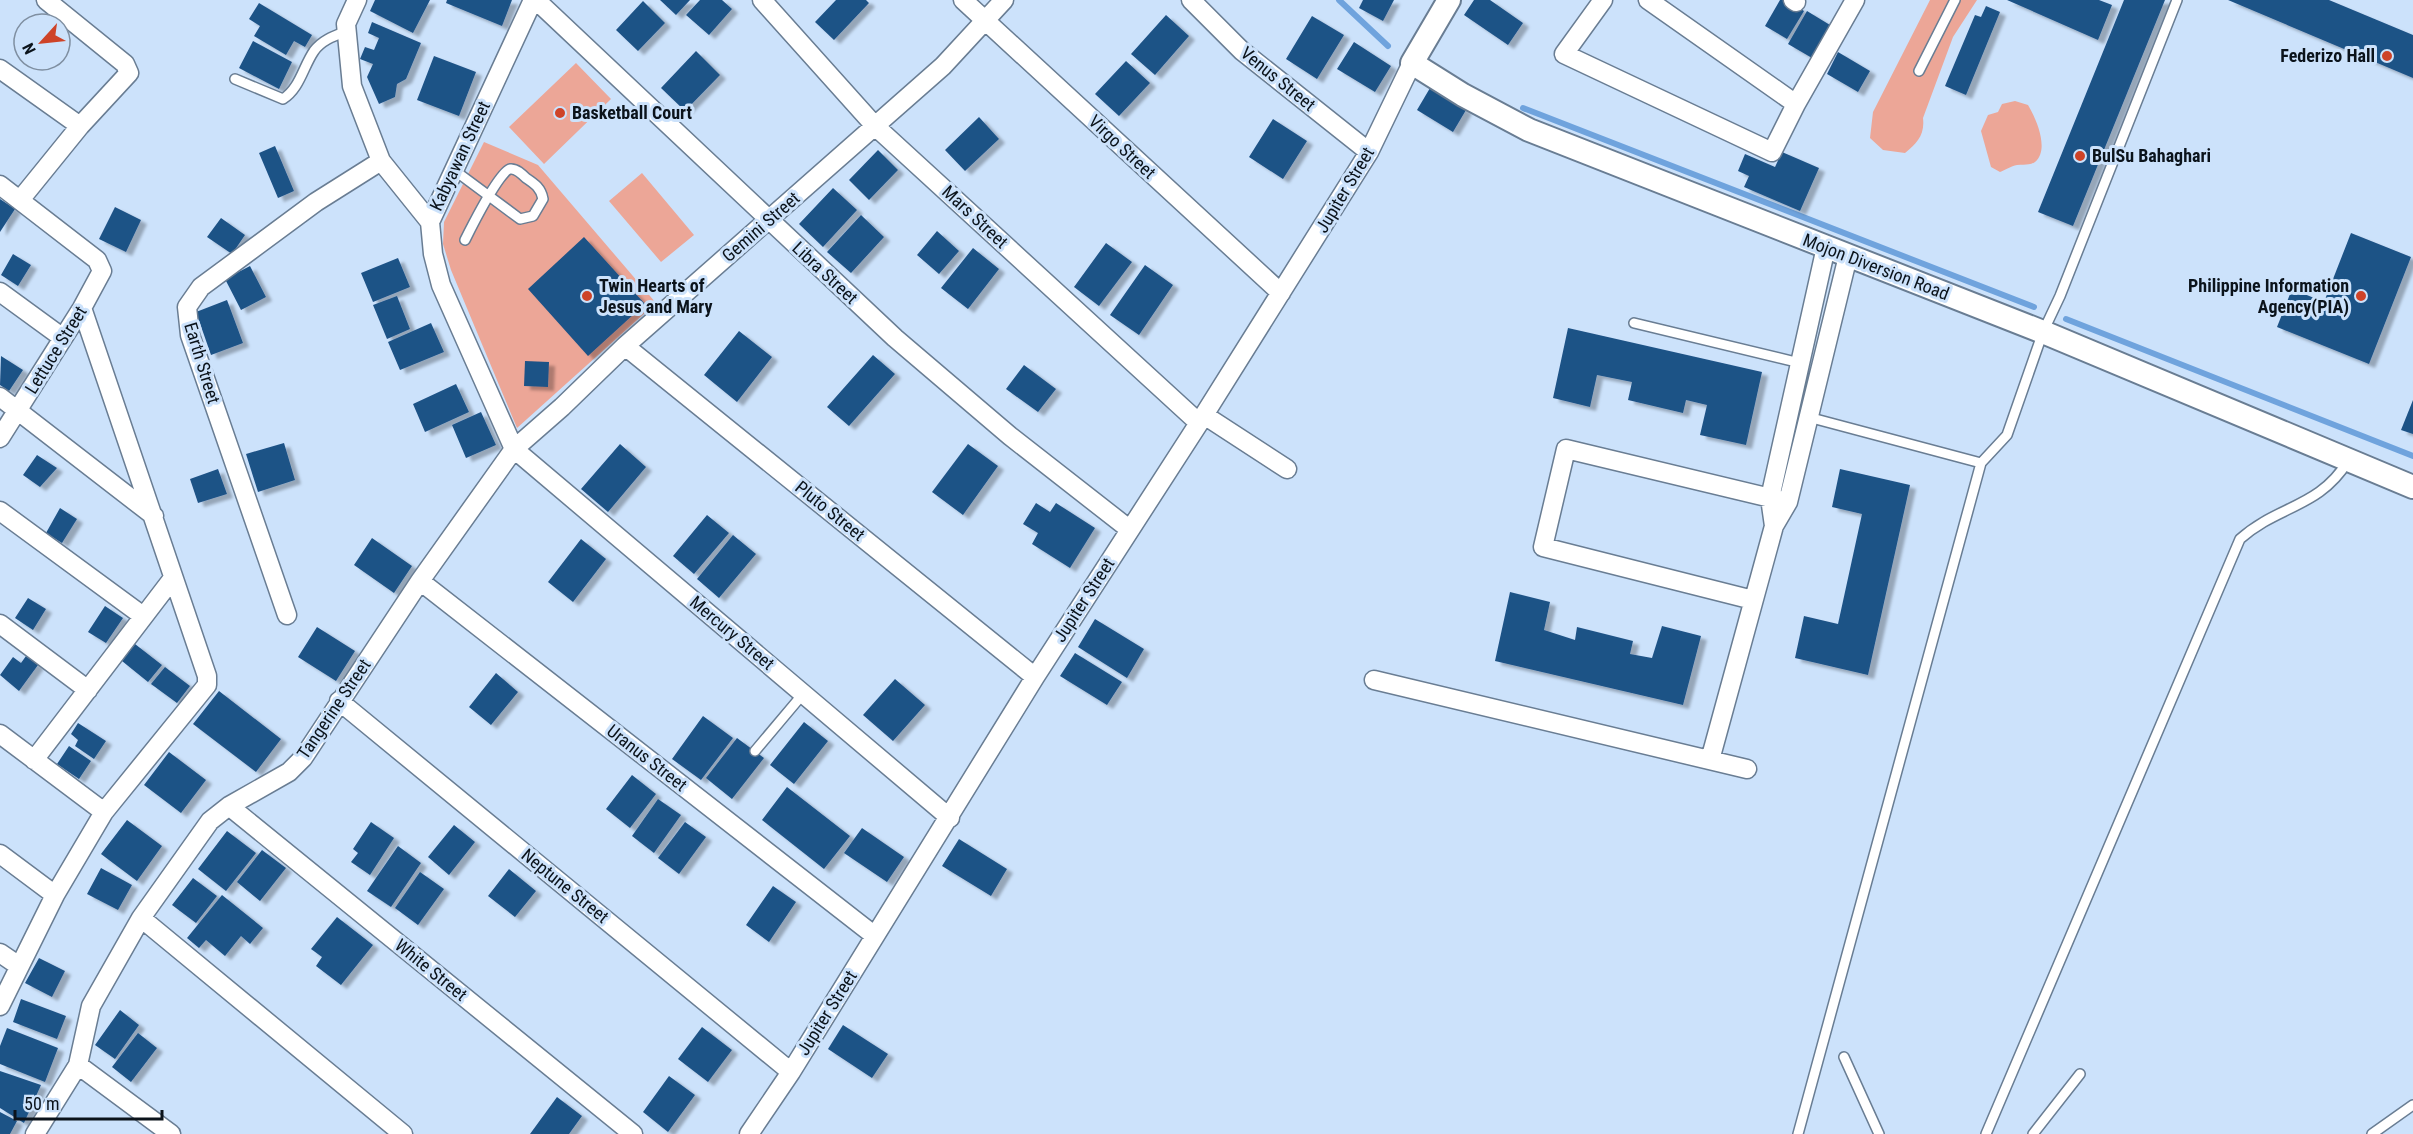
<svg xmlns="http://www.w3.org/2000/svg" width="2413" height="1134" viewBox="0 0 2413 1134" font-family="'Roboto Condensed',sans-serif">
  <defs>
    <filter id="shadow"><feDropShadow dx="6" dy="4" stdDeviation="1.5" flood-color="#0004"/></filter>
  </defs>
  <rect width="100%" height="100%" fill="#cce2fb"/>
  <path fill="#eca697" d="M1930 0H1977L1953 37 1923 118C1925 135 1917 143 1905 153L1883 150 1870 138 1873 112Z
    M576 63 611 99 544 164 509 127Z
    M2015 101 2028 105C2036 118 2050 150 2035 162 2029 166 2024 164 2017 165 2011 166 2005 170 2000 172L1991 167 1981 131 1988 115 1998 112 2002 104Z
    M484 142 538 165 656 303 517 428 451 270 443 244 444 222Z
    M642 173 694 235 661 262 609 201Z"/>
  <g fill="none" stroke-linecap="round" stroke-linejoin="round">
    <path stroke="#6fa3dd" stroke-width="6" d="M1339 0 1388 46
      M1523 108 2034 307
      M2066 319 2413 456"/>
  </g>
  <path fill="#1f5286" filter="url(#shadow)" d="M375 0H430L413 33 370 11Z
    M447 0H512L502 26 446 3Z
    M660 0H690L676 15Z
    M700 0H722L732 9 709 35 686 15Z
    M836 0H866L869 3 834 40 815 22Z
    M1363 0H1394L1383 21 1359 8Z
    M1474 0H1490L1523 23 1508 45 1464 15Z
    M1780 0H1786L1804 11 1787 39 1765 26Z
    M2007 0H2099L2112 5 2098 40Z
    M2124 0H2165L2073 226 2038 212Z
    M2228 0H2329L2413 35V78Z
    M643 1 665 23 638 51 616 30Z
    M259 3 312 35 305 47 294 41 286 55 254 36 260 26 249 19Z
    M1986 6 2000 12 1966 95 1945 86 1975 15 1981 17Z
    M1807 11 1830 25 1812 58 1788 44Z
    M1166 15 1189 36 1155 75 1131 54Z
    M1312 16 1344 35 1317 79 1286 59Z
    M372 22 421 43 406 79 397 84 395 97 379 104 367 77 373 64 360 59 365 47 374 50 379 38 368 33Z
    M253 41 292 62 279 89 239 68Z
    M1354 42 1391 66 1375 92 1337 69Z
    M696 51 720 75 685 111 661 88Z
    M1838 52 1870 71 1858 92 1827 74Z
    M434 56 476 72 459 116 417 100Z
    M1126 61 1150 83 1119 116 1095 94Z
    M1430 88 1466 110 1453 132 1417 110Z
    M979 117 999 139 965 171 945 150Z
    M1273 119 1307 141 1283 179 1249 157Z
    M275 146 294 191 278 198 259 153Z
    M878 150 898 170 869 200 849 180Z
    M1782 152 1819 168 1800 211 1744 187 1749 176 1738 171 1745 154 1775 167Z
    M833 188 857 210 823 247 799 224Z
    M0 199 15 209 0 232Z
    M115 207 141 220 126 252 99 239Z
    M861 215 884 237 851 273 827 252Z
    M221 218 245 235 232 254 207 237Z
    M937 231 959 251 939 274 917 255Z
    M2351 233 2411 257 2369 364 2277 327 2292 289 2324 302Z
    M584 237 645 304 588 356 528 289Z
    M1106 243 1132 262 1099 306 1074 287Z
    M973 248 999 269 968 309 941 288Z
    M13 254 31 265 18 286 1 275Z
    M398 258 410 287 373 302 361 273Z
    M1145 265 1173 285 1139 335 1110 315Z
    M250 266 266 297 241 310 225 279Z
    M397 296 410 329 387 339 373 305Z
    M227 300 243 343 211 355 196 312Z
    M431 323 444 352 400 370 388 342Z
    M1568 328 1762 372 1746 445 1700 435 1707 405 1686 400 1683 413 1628 400 1632 382 1597 375 1590 407 1553 398Z
    M739 331 772 357 737 402 704 375Z
    M873 355 895 374 849 426 827 407Z
    M1 356 23 370 9 391 0 385Z
    M525 361 549 362 548 387 524 386Z
    M1024 365 1056 389 1038 412 1006 389Z
    M456 384 469 412 425 432 413 404Z
    M2413 400V434L2401 430Z
    M481 412 496 445 466 458 452 425Z
    M284 443 295 480 258 492 246 454Z
    M620 444 646 467 608 512 581 489Z
    M968 444 998 466 963 515 932 492Z
    M37 455 57 468 40 487 23 475Z
    M218 469 227 494 198 503 190 479Z
    M1840 469 1910 485 1868 675 1795 658 1804 616 1838 624 1862 514 1832 507Z
    M1036 503 1050 512 1056 503 1095 528 1070 568 1032 544 1038 533 1023 524Z
    M60 508 77 519 62 543 46 533Z
    M707 515 729 533 694 574 673 556Z
    M733 535 756 554 719 598 697 579Z
    M372 538 412 566 394 593 354 565Z
    M581 539 606 559 573 602 548 582Z
    M1510 592 1550 602 1544 630 1575 640 1577 627 1633 641 1630 654 1652 658 1662 626 1701 636 1683 705 1495 661Z
    M28 598 46 609 33 630 15 618Z
    M105 606 123 618 106 643 88 632Z
    M1095 619 1144 649 1127 678 1078 647Z
    M317 627 355 651 336 681 298 657Z
    M135 644 162 665 148 682 122 661Z
    M1075 653 1122 682 1107 705 1060 676Z
    M26 656 38 665 19 691 0 675 13 657 21 663Z
    M165 667 190 686 177 703 151 684Z
    M496 673 518 692 491 725 469 707Z
    M895 679 925 705 893 741 863 715Z
    M219 691 281 739 256 772 193 724Z
    M703 716 733 738 701 780 672 759Z
    M804 722 828 741 794 784 770 765Z
    M78 723 106 741 94 759 75 746 78 740 71 734Z
    M737 738 764 758 732 799 706 778Z
    M69 746 91 761 79 779 57 764Z
    M169 752 206 780 181 813 144 785Z
    M632 775 656 794 630 828 606 809Z
    M787 787 850 836 824 869 762 820Z
    M658 799 681 815 654 853 632 836Z
    M127 820 162 846 137 881 101 854Z
    M371 822 394 838 370 875 351 862 358 853 353 849Z
    M685 822 706 837 679 874 658 858Z
    M454 825 475 842 449 875 428 857Z
    M862 828 904 857 887 882 844 853Z
    M227 831 256 853 226 891 198 869Z
    M959 839 1007 869 991 896 942 866Z
    M398 846 421 863 391 907 367 891Z
    M262 850 286 868 260 901 237 882Z
    M101 868 132 885 118 910 87 894Z
    M509 869 536 891 515 917 488 896Z
    M420 872 444 889 418 925 395 908Z
    M193 878 217 896 196 923 172 905Z
    M773 886 796 902 769 942 746 925Z
    M222 895 263 928 250 944 241 936 225 956 206 940 199 948 187 938Z
    M337 917 373 945 341 985 316 966 322 957 311 949Z
    M39 958 65 971 52 997 25 983Z
    M21 999 66 1016 57 1039 13 1022Z
    M120 1010 139 1025 115 1059 95 1045Z
    M843 1025 888 1054 872 1078 828 1049Z
    M702 1027 732 1050 708 1082 678 1059Z
    M7 1028 58 1048 45 1082 0 1064V1046Z
    M138 1033 157 1048 131 1082 112 1067Z
    M0 1071 41 1085 24 1123 0 1108Z
    M669 1076 695 1095 668 1132 643 1112Z
    M557 1097 582 1116 569 1134H530Z
    M0 1112 17 1121 10 1134H0Z"/>
  <g fill="none" stroke-linecap="round" stroke-linejoin="round">
    <g stroke="#697d93" stroke-width="12">
      <path id="service" d="M1919 71 1955 0
        M235 79 283 99C300 88 303 67 314 51 322 40 334 36 347 31
        M454 170 520 219 533 216 543 199C541 188 535 184 526 178 522 174 516 168 510 169 500 170 471 228 465 240
        M1634 323 1800 363
        M1808 417 1981 463
        M755 751 803 694
        M1844 1057 1879 1134
        M1798 1134 1981 463 2007 435 2043 332 2060 296 2177 0
        M1986 1134 2240 539C2278 505 2319 508 2348 461
        M2033 1134 2080 1074
        M2372 1134 2413 1105"/>
    </g>
    <g stroke="#697d93" stroke-width="21">
      <path id="minor" d="M357 0 346 24 352 86 381 161 430 222
        M533 0 430 222 433 254 441 285 514 449 950 818
        M536 0 895 338 1010 436 1129 529
        M762 0 875 126 1199 423
        M963 0 1281 293
        M1191 0 1242 51 1369 152
        M1603 0 1564 54 1772 152 1796 104 1855 0
        M1648 0 1796 104
        M1793 0 1796 2
        M0 69 80 126
        M0 185 97 260 102 271 82 308 0 438
        M20 200 80 126 129 73 125 64 46 0
        M1826 247 1770 498 1774 526 1788 502 1848 256
        M0 292 63 338
        M625 346 1035 677
        M0 397 154 516
        M1204 415 1287 469
        M0 511 143 616
        M420 581 875 936
        M1753 600 1543 547 1566 449 1779 500
        M287 615 190 335 187 307 201 287 316 202 381 161
        M0 624 88 690
        M1374 680 1747 769
        M339 701 791 1072
        M0 734 104 812
        M34 760 173 578
        M1710 760 1774 526
        M229 806 633 1134
        M0 854 55 895
        M141 918 403 1134
        M0 953 19 966
        M0 1006 55 895 104 812 207 685V676L82 308
        M78 1065 171 1134
        M35 1134 78 1065 91 1006 141 918 210 821 229 806 289 772 303 758 420 581 514 449 562 407 625 346 943 66 1004 0
        M749 1134 791 1072 1035 677 1199 423 1369 152 1412 63"/>
    </g>
    <g stroke="#697d93" stroke-width="26">
      <path id="tertiary" d="M1449 0 1412 63 1463 95 1529 130 2043 332 2413 487"/>
    </g>
    <use href="#service" stroke="#fff" stroke-width="9"/>
    <use href="#minor" stroke="#fff" stroke-width="18"/>
    <use href="#tertiary" stroke="#fff" stroke-width="22"/>
  </g>
  <g fill="#ce4328" stroke="#cce2fb" stroke-width="2">
    <circle cx="2387" cy="56" r="6"/>
    <circle cx="560" cy="113" r="6"/>
    <circle cx="2080" cy="156" r="6"/>
    <circle cx="587" cy="296" r="6"/>
    <circle cx="2361" cy="296" r="6"/>
  </g>
  <g text-anchor="middle" stroke-width="6" stroke-linejoin="round" paint-order="stroke">
    <g font-size="18" font-weight="bold" fill="#0b131b" stroke="#cce2fb" text-anchor="start">
      <text x="2375" y="62" text-anchor="end">Federizo Hall</text>
      <text x="572" y="119">Basketball Court</text>
      <text x="2092" y="162">BulSu Bahaghari</text>
      <text x="599" y="292">Twin Hearts of<tspan x="599" dy="21">Jesus and Mary</tspan></text>
      <text x="2349" y="292" text-anchor="end">Philippine Information<tspan x="2349" dy="21">Agency(PIA)</tspan></text>
    </g>
    <g font-size="18" fill="#0b131b" stroke="#cce2fb">
      <text transform="translate(1278 79) rotate(39)" y="6">Venus Street</text>
      <text transform="translate(1122 147) rotate(43)" y="6">Virgo Street</text>
      <text transform="translate(460 156) rotate(-65)" y="6">Kabyawan Street</text>
      <text transform="translate(1345 190) rotate(-59)" y="6">Jupiter Street</text>
      <text transform="translate(975 217) rotate(43)" y="6">Mars Street</text>
      <text transform="translate(761 227) rotate(-41)" y="6">Gemini Street</text>
      <text transform="translate(1876 267) rotate(21)" y="6">Mojon Diversion Road</text>
      <text transform="translate(825 273) rotate(43)" y="6">Libra Street</text>
      <text transform="translate(56 350) rotate(-58)" y="6">Lettuce Street</text>
      <text transform="translate(202 363) rotate(73)" y="6">Earth Street</text>
      <text transform="translate(830 511) rotate(39)" y="6">Pluto Street</text>
      <text transform="translate(1084 600) rotate(-57)" y="6">Jupiter Street</text>
      <text transform="translate(732 633) rotate(40)" y="6">Mercury Street</text>
      <text transform="translate(334 709) rotate(-56)" y="6">Tangerine Street</text>
      <text transform="translate(647 758) rotate(38)" y="6">Uranus Street</text>
      <text transform="translate(565 886) rotate(39)" y="6">Neptune Street</text>
      <text transform="translate(431 970) rotate(39)" y="6">White Street</text>
      <text transform="translate(827 1013) rotate(-58)" y="6">Jupiter Street</text>
    </g>
  </g>
  <g transform="translate(42 42) rotate(243)"><circle r="28" fill="#cce2fb" stroke="#7f8fa1" stroke-width="1.5"/>
  <path d="M0-4.5L10 22L0 15L-10 22Z" fill="#ce4328"/>
  <text y="-9" font-size="16" font-weight="bold" text-anchor="middle" fill="#0b131b">N</text>
  </g>
  <path d="M15 1110v9h147v-9" fill="none" stroke="#0b131b" stroke-width="3"/>
  <text x="24" y="1110" font-size="18" fill="#0b131b" stroke="#cce2fb" stroke-width="4.5" paint-order="stroke">50 m</text>
</svg>
